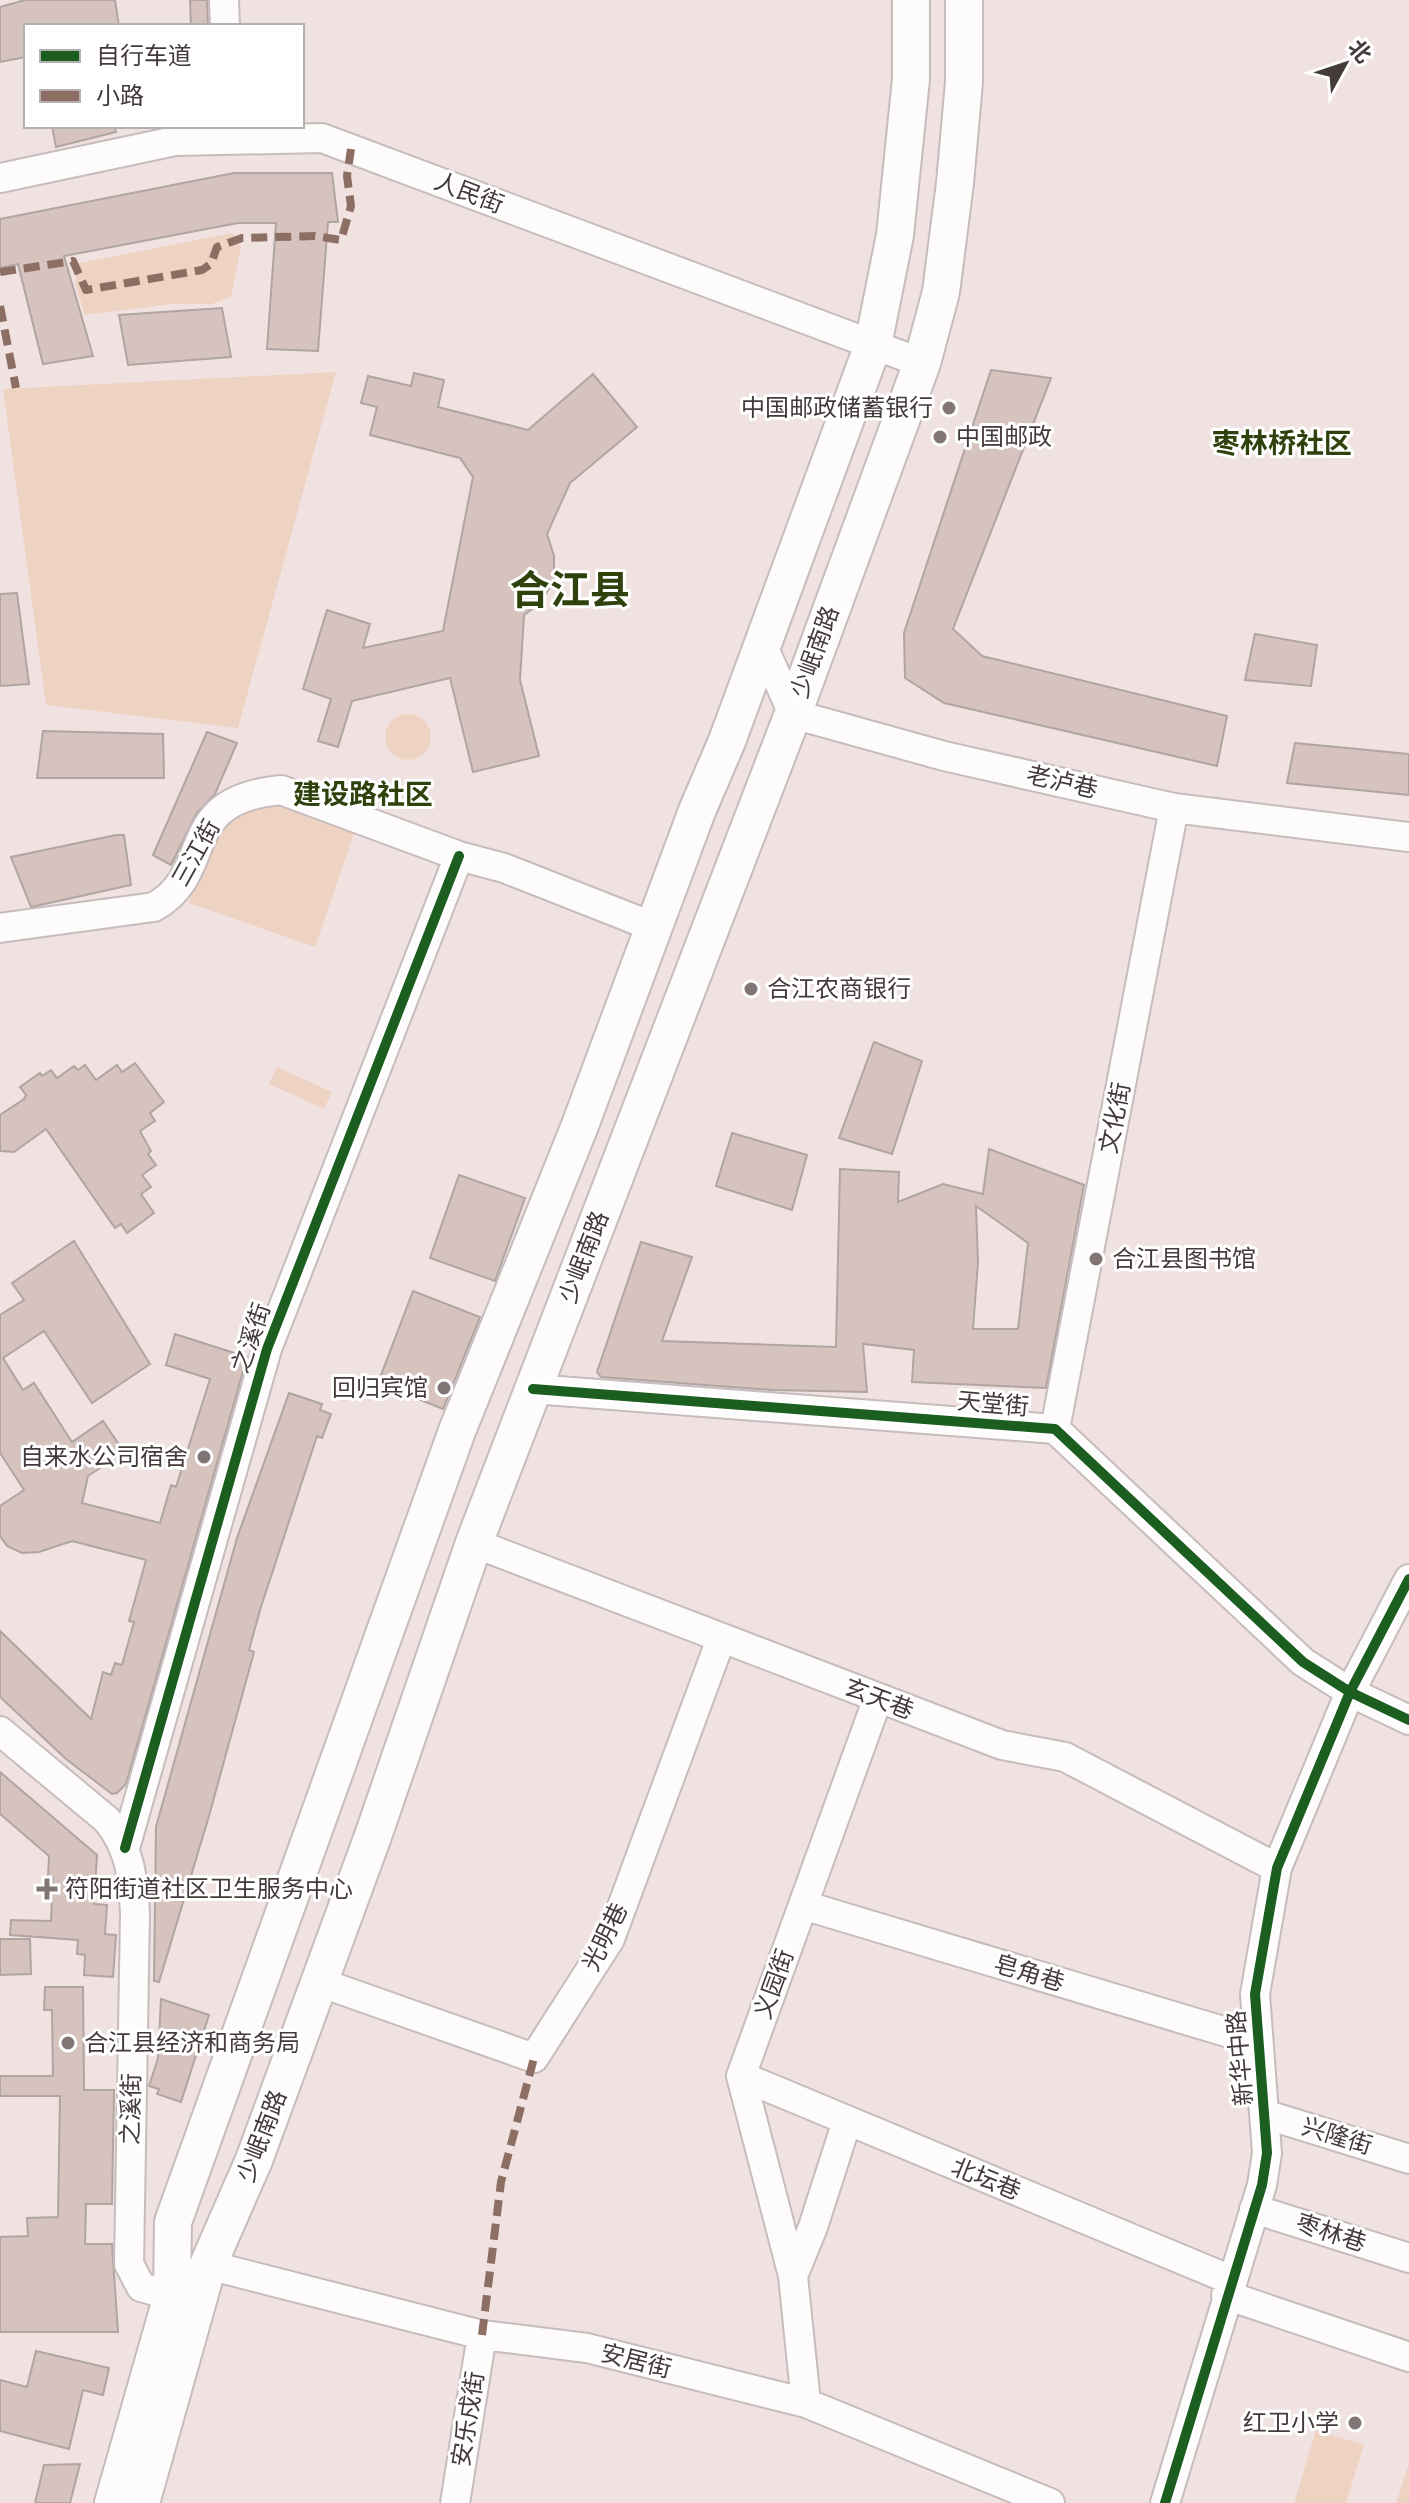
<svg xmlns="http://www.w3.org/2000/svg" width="1409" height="2503" viewBox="0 0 1409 2503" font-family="'PT Sans Narrow','Noto Sans SC',sans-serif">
  <rect width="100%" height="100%" fill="#f1e2e2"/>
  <path fill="#eed3c3" d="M232 233 241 247 231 297 212 304H171L85 315 75 284 79 263Z
    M336 372 238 728 46 705 3 389Z
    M385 737a23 23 0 1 1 46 0a23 23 0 1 1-46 0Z
    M277 801 356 828 315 947 189 903C199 876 207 831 235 816 247 809 263 806 277 801Z
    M277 1067 332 1092 324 1109 269 1084Z
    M1316 2430 1364 2445 1346 2503H1294Z
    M1409 2463V2503H1396Z"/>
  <path fill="#d6c3be" stroke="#b0a5a3" stroke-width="2" fill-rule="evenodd" d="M25 0H115L119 26H26V57L0 62V7Z
    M190 0H207L208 26H191Z
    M52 126H115L116 132 56 147Z
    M234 173H332L338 222H328L318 351 267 349 276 223H238L64 256 93 356 43 364 18 264 0 268V219Z
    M222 308 231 357 128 365 119 315Z
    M991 370 1051 378 953 629 982 656 1227 716 1217 766 944 703 905 678 904 633Z
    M414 373 444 380 438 407 528 430 593 374 637 427 570 483 547 534 554 556V581L540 603 524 615 520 680 539 756 473 772 450 678 352 701 338 747 318 741 331 699 303 689 327 610 370 624 363 648 443 631 473 477 460 458 370 435 377 407 361 403 368 376 411 386Z
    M17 593 29 684 0 686V594Z
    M1255 634 1317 645 1311 686 1245 680Z
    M43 731 163 734 164 778H37Z
    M207 732 237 743 215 794 196 814 171 865 153 855Z
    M1295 743 1409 754V795L1287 783Z
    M116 835H124L131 885 31 907 11 857Z
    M874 1042 922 1061 892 1154 839 1138Z
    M135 1063 164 1102 150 1113 155 1121 140 1131 151 1151 148 1154 156 1165 142 1175 151 1187 141 1194 154 1213 127 1233 121 1224 115 1228 46 1129 14 1152 0 1151V1115L24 1099 26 1095 20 1087 40 1073 42 1076 51 1070 57 1078 74 1066 78 1070 85 1065 96 1080 117 1065 122 1072Z
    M732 1133 807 1155 792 1210 716 1186Z
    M989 1149 1084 1185 1046 1388 912 1382 914 1350 863 1344 867 1392 772 1390 601 1377 597 1372 641 1242 692 1257 662 1341 836 1347 840 1169 899 1172 898 1202 943 1184 983 1194ZM976 1206 1028 1243 1018 1329H973L978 1262Z
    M459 1175 525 1198 495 1281 430 1258Z
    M74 1241 150 1364 92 1403 44 1331 3 1358 23 1390 34 1383 72 1442 103 1421 124 1452 88 1476 82 1503 160 1523 171 1485 176 1487 210 1379 166 1365 175 1334 247 1357 126 1784 117 1793 112 1794 66 1759 0 1697V1631L91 1719 103 1672 111 1675 115 1663 122 1665 134 1622 129 1621 146 1560 72 1541 39 1552 22 1553 7 1546 0 1536V1506L24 1490 0 1453V1315L24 1300 12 1283Z
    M413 1291 480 1317 443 1409 378 1383Z
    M289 1393 322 1404 320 1410 331 1414 322 1438 317 1436 260 1610 249 1650 254 1652 209 1816 159 1982 154 1981 156 1827 237 1538Z
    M0 1772 97 1855 94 1904 107 1905 105 1934 116 1935 113 1977 84 1975 85 1955 77 1954 78 1940 10 1935 11 1920 51 1921 53 1877H48L49 1856 0 1814Z
    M0 1939H30L31 1974 0 1975Z
    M45 1987H83L84 2090H114L112 2204H86L85 2244H112L118 2332H0V2237L28 2236 27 2218 58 2217 60 2096H0V2076H53L52 2010H44Z
    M161 1999 209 2015 181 2102 157 2094 159 2089 149 2086 158 2058Z
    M36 2351 109 2368 103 2395 83 2390 69 2449 0 2431V2380L27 2387Z
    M80 2464 70 2503H35L44 2465Z"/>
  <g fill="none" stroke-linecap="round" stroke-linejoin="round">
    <g stroke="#c7bcbc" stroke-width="32">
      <path id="minor" d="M224 0 225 26
        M0 178 175 141 322 138 922 363
        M763 646 793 714 944 756 1174 808 1409 837
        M0 928 154 907C217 872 174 800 281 790L459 856 504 868 654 927
        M533 1389 1055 1429 1303 1662 1350 1692 1409 1720
        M1055 1429 1174 808
        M474 1543 1002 1745 1065 1757 1277 1868
        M0 1731 107 1820C130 1848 133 1878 135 1913L129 2264 141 2287 172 2296
        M125 1848 267 1349 459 856
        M803 1905 1256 2041
        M319 1982 534 2058 610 1939 721 1639
        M741 2076 1231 2280
        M1264 2114 1409 2159
        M1254 2209 1409 2258
        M208 2265 482 2335 587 2348 806 2403 1050 2503
        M793 2276 813 2227 847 2121
        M1226 2295 1409 2357
        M806 2403 793 2276 741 2076 878 1698
        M455 2503 482 2335
        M1165 2503 1262 2185 1267 2153 1255 1994 1277 1868 1350 1692 1409 1579"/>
    </g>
    <g stroke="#c7bcbc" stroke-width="40">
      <path id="major" d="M113 2503 172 2296 173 2222 457 1431 579 1128 697 811 727 741 873 345 895 235 911 79V0
        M141 2503 208 2265 254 2160 373 1836 474 1543 793 714 922 363 941 292 955 183 964 82V0"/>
    </g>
    <use href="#minor" stroke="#fdfbfb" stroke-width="28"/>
    <use href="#major" stroke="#fdfbfb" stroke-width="36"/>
    <path stroke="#8d6e63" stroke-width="8" stroke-dasharray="16 8" stroke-linecap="butt" d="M0 272 73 261 86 290 202 270 211 264 217 247 242 238 315 236 341 240 351 206 347 176 351 149
      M0 306 16 388
      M482 2335 501 2182 534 2058"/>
    <g stroke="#fff" stroke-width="15">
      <path id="cycleway" d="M533 1389 1055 1429 1303 1662 1350 1692 1409 1720
        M125 1848 267 1349 459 856
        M1165 2503 1262 2185 1267 2153 1255 1994 1277 1868 1350 1692 1409 1579"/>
    </g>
    <use href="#cycleway" stroke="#1b5e20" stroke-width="10"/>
  </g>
  <g fill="#817575" stroke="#fff" stroke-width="3">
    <circle cx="949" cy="408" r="8"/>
    <circle cx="940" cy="437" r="8"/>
    <circle cx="751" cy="989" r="8"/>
    <circle cx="1096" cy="1259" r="8"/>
    <circle cx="444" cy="1388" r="8"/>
    <circle cx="204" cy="1457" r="8"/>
    <path d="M43 1877h8v8h8v8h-8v8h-8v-8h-8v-8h8z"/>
    <circle cx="68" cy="2043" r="8"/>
    <circle cx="1355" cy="2423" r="8"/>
  </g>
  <g text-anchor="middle" stroke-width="6" stroke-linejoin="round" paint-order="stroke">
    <g font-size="24" fill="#443a3a" stroke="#fff">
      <text transform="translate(469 193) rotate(21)" y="8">人民街</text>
      <text transform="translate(815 652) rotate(-70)" y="8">少岷南路</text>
      <text transform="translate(1062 782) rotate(13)" y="8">老泸巷</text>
      <text transform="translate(196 853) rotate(-61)" y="8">三江街</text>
      <text transform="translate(1115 1118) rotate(-79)" y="8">文化街</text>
      <text transform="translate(584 1257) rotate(-69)" y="8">少岷南路</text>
      <text transform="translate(251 1338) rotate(-71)" y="8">之溪街</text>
      <text transform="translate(993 1404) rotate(5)" y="8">天堂街</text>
      <text transform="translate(879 1699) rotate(21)" y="8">玄天巷</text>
      <text transform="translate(605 1937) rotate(-64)" y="8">光明巷</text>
      <text transform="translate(1029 1973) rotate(17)" y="8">皂角巷</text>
      <text transform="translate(774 1984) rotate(-70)" y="8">义园街</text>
      <text transform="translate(1240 2058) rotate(-95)" y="8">新华中路</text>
      <text transform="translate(131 2109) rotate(-89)" y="8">之溪街</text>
      <text transform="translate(262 2136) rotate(-69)" y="8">少岷南路</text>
      <text transform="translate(1337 2136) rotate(17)" y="8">兴隆街</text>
      <text transform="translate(986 2179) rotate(22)" y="8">北坛巷</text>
      <text transform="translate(1331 2233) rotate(18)" y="8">枣林巷</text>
      <text transform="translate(636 2361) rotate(14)" y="8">安居街</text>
      <text transform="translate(468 2419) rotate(-81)" y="8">安乐戍街</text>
    </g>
    <g font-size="24" fill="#443a3a" stroke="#fff" text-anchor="start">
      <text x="933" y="416" text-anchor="end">中国邮政储蓄银行</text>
      <text x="956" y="445">中国邮政</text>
      <text x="767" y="997">合江农商银行</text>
      <text x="1112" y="1267">合江县图书馆</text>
      <text x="428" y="1396" text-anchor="end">回归宾馆</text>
      <text x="188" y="1465" text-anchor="end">自来水公司宿舍</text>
      <text x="65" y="1897">符阳街道社区卫生服务中心</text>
      <text x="84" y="2051">合江县经济和商务局</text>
      <text x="1339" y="2431" text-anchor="end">红卫小学</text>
    </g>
    <g font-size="28" font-weight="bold" fill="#2f420d" stroke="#fff">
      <text x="1282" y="453">枣林桥社区</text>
      <text x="363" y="804">建设路社区</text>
    </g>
    <g font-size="40" font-weight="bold" fill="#2f420d" stroke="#fff">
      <text x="570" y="604">合江县</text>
    </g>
  </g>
  <rect x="24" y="24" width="280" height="104" fill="#ffffff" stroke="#b4b0b0" stroke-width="2"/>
  <rect x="40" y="50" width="40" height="12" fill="#1b5e20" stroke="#b4b0b0" stroke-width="2"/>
  <text x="96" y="64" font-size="24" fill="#443a3a">自行车道</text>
  <rect x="40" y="90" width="40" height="12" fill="#8d6e63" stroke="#b4b0b0" stroke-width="2"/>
  <text x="96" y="104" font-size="24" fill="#443a3a">小路</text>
  <g transform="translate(1345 64) rotate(50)" stroke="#ffffff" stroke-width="6" paint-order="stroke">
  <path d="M0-6L14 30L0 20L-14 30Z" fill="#443a3a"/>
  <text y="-12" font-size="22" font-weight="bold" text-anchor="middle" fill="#443a3a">北</text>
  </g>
</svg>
